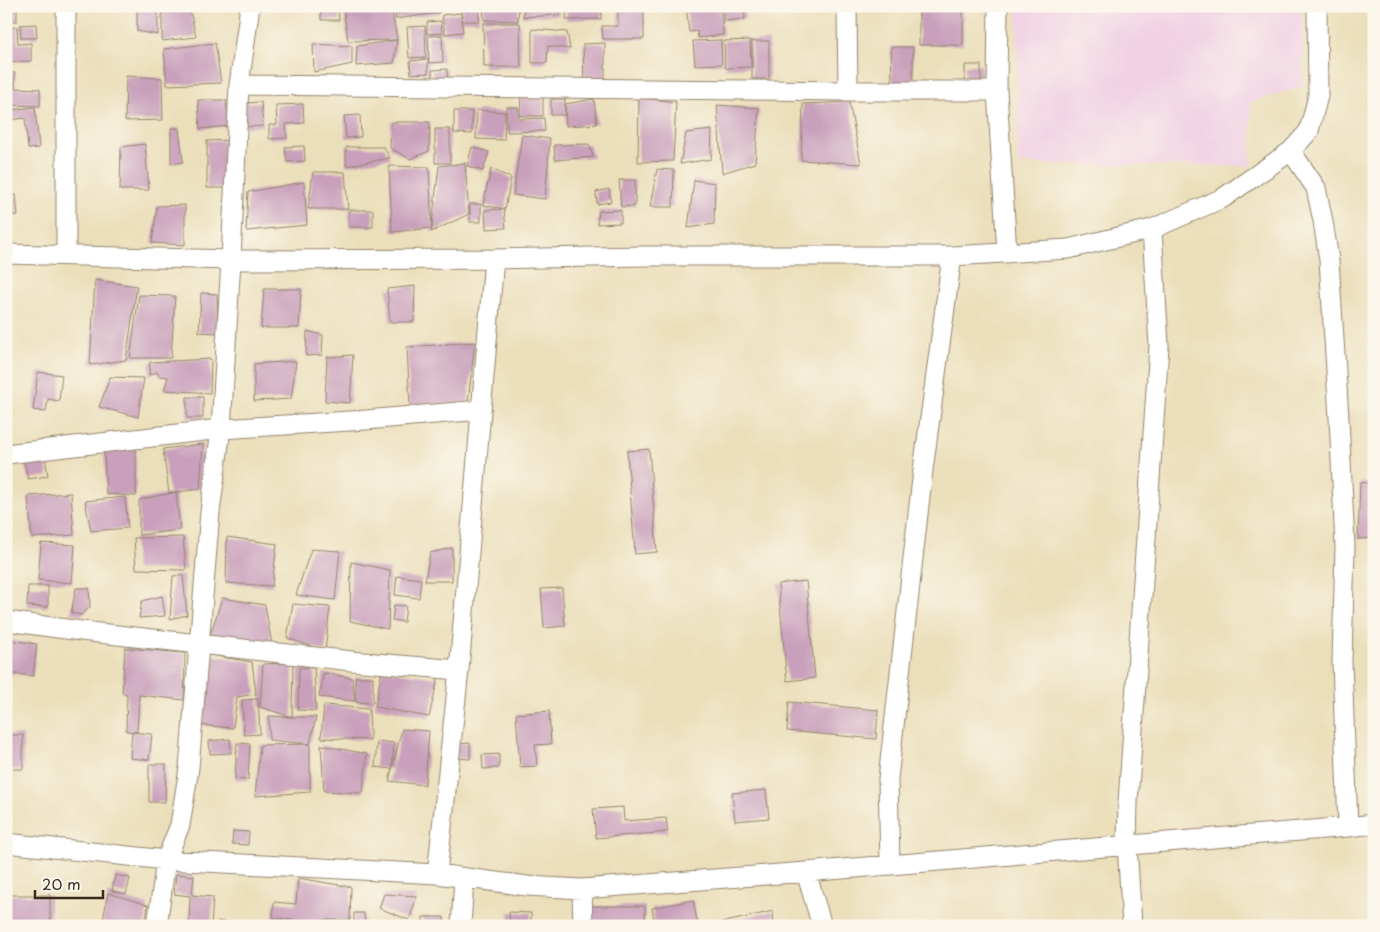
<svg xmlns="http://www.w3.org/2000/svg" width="1380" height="932" viewBox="0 0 1380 932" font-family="'Playpen Sans',sans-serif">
  <rect width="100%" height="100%" fill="#fbf7ec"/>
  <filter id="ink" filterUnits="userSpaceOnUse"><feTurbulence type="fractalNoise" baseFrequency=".02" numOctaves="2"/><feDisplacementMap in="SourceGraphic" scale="10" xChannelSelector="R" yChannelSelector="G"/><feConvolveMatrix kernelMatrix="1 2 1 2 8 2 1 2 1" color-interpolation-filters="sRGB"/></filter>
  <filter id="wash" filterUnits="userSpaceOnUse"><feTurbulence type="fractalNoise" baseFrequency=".0096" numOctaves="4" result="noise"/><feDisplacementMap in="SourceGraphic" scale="20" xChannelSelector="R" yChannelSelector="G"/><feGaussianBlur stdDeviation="1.12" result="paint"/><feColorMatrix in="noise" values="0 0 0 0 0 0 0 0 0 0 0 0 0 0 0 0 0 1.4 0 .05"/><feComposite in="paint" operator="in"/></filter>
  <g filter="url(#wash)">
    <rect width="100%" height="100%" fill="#ebdfbb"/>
    <path fill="#f1d0e4" d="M1017 6H1302L1303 86 1251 102V166L1018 164Z"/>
    <g id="blocks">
      <path fill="#c9a0bb" d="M6 6H17V21H6Z
        M137 6H158V35L137 31Z
        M189 6 196 37 162 41V11Z
        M321 6H338L339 20H321Z
        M343 6 391 7 397 40 348 41Z
        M396 6H439V13L395 19Z
        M462 6H479V21H462Z
        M483 6H519L518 21 484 20Z
        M524 6H559V15L523 17Z
        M567 6H602L601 19 566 20Z
        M618 6H644V39H603L602 26H618Z
        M662 6H684V9L662 11Z
        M686 6H721L723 35 698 38 697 31 689 32Z
        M723 6H744L745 19 724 21Z
        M745 6H770V10L745 11Z
        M919 8H963V45H919Z
        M461 13 463 32 445 34 442 15Z
        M441 21 442 33 427 34V22Z
        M483 23H520L521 67H484Z
        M36 24 37 38H21L20 25Z
        M425 26 426 57 409 58 407 27Z
        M17 27 18 44 31 43V61L6 62V28Z
        M532 29 567 32 570 49 548 46 547 63H532Z
        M442 35 443 62 429 63 428 36Z
        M397 40 394 63 356 66 357 46Z
        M721 40 722 64 695 65 693 41Z
        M750 40 751 67 725 68 724 41Z
        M752 41H769V79H752Z
        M215 43 221 83 167 85 164 49Z
        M605 43V83H584L583 44Z
        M313 44 352 46V64L314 72Z
        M891 47H913V84H892Z
        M428 59V73L411 74 410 61Z
        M965 65H981V83L965 84Z
        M447 69 448 82 433 83 432 70Z
        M6 73H15V88L40 89V106L6 105Z
        M126 76 162 78 163 120 125 121Z
        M521 93H543V116H520Z
        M639 98 676 102 673 161 638 162Z
        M551 99H565V115H551Z
        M594 99 597 124 566 126 565 104Z
        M198 100H226L229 126 200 129Z
        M261 102 263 126 245 127 244 103Z
        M849 102 861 164 801 160 803 104Z
        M303 104 304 123 286 124 287 138 269 139V125H277L276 105Z
        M717 105 759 108 755 163 722 173Z
        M35 107 39 148 28 149 25 118 10 120 9 110Z
        M506 107H518L519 119 544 118 545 131 507 132Z
        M477 110 505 112 504 140 476 139Z
        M454 111H472V134L454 133Z
        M360 115 361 137 346 138 344 116Z
        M391 122H430L429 151 410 159 390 148Z
        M171 128H179L183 162 171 164Z
        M435 129H450V163H435Z
        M712 130 711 159 680 164 686 133Z
        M522 135 550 139 545 199 513 195Z
        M230 140 226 188H207V141Z
        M145 144 149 190H120L121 147Z
        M589 144 593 157 555 160 554 145Z
        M304 146 305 161 287 162 285 147Z
        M346 147H384L390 158 346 166Z
        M472 147 489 152 483 171 467 166Z
        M6 152H11L10 187H6Z
        M465 163 469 214 431 232 439 166Z
        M389 166 429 167 432 228 392 232Z
        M491 169 511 178 505 209 483 205Z
        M657 169 674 170 673 207H650Z
        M313 172H345L348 209H308Z
        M619 180H635V206L621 207Z
        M694 180 715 183 714 224 688 228Z
        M304 182 307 225 246 231 248 192Z
        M609 189 611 202 597 204 596 192Z
        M16 195 18 215 6 216V196Z
        M470 204H481V222H470Z
        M185 205V245L152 243 157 206Z
        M504 209 506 228 486 229 485 210Z
        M349 210H373V227H349Z
        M621 210V223L597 224 599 211Z
        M95 280 137 286 126 360 90 365Z
        M415 286 414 322H390L387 289Z
        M264 289H301L299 328H261Z
        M201 293 217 294 218 333 199 332Z
        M139 295 175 296 171 358H130Z
        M307 331 323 335 322 355 306 356Z
        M475 342 468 402 410 407 407 347Z
        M353 355 350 403 325 401 327 357Z
        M211 359 210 393 164 390 168 377 159 376 157 372 149 375 150 362Z
        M296 361 291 399 254 401V364Z
        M38 372 62 375 59 401 48 399 46 412 33 410Z
        M110 377 144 378 138 417 99 407Z
        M187 397H203V418H187Z
        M203 444 200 489 169 493 163 449Z
        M136 449V496L106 494 104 450Z
        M649 449 657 552 635 554 627 451Z
        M45 457 48 476 28 479 24 461Z
        M1360 482 1374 484V538L1358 539Z
        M176 492 180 530 139 535V500Z
        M71 493 74 535 32 538 28 496Z
        M125 497 128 528 91 531 85 501Z
        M183 537 186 570 136 569 134 538Z
        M227 537 277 544 272 586 226 583Z
        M41 543 75 545 72 583 38 580Z
        M452 548V581H425L430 553Z
        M311 549 340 551 335 600 296 595Z
        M351 562 390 570 388 629 350 621Z
        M183 575 187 615 170 619 173 576Z
        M397 576 421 579 419 598 395 595Z
        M806 581 815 678 787 681 778 584Z
        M28 586H48V607L27 606Z
        M76 588H89L90 607 81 615 71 613Z
        M562 588 565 626 544 628 541 589Z
        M162 596 165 616 139 618 142 601Z
        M222 598 265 605 272 645 209 639Z
        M293 604 330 607 325 651 287 638Z
        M394 605 406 606 404 622 392 620Z
        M9 640 37 644 33 676 6 673Z
        M125 648 185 653 184 700 139 695 137 732 126 731 127 694 122 693Z
        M204 654 252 662 256 694 237 697 233 728 198 725Z
        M293 663 292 717H316L310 744 269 740V716L292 717 260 707 263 664Z
        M314 667 316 711 298 710 299 668Z
        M382 670 438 678 429 717 375 707Z
        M324 673 352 678 355 701 319 697Z
        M355 677H373V703L356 702Z
        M258 699 260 734 244 735 242 700Z
        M789 702 878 710 876 739 787 731Z
        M324 705 369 709 370 740 321 738Z
        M549 711 551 744 535 745 537 766 520 767 516 714Z
        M402 729 429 731 425 785 389 781Z
        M132 732 152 734 149 760 130 758Z
        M6 735H23V769H6Z
        M230 739 231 753 210 754 209 741Z
        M377 741 394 743 392 769 375 767Z
        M237 743 250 744 248 780 235 779Z
        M470 743V759L457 758V744Z
        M310 744V792L255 796 260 745Z
        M321 745 367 754 363 793 324 791Z
        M499 754V768L483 769 482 755Z
        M149 764H166L165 802H149Z
        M766 790 769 818 735 821 732 793Z
        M623 807 624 821 666 818 668 832 596 838 593 809Z
        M233 831 249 832 248 845 232 844Z
        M176 874 194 876 192 895 213 897 211 926H189L190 896 174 894Z
        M115 875 130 878 126 894 112 891Z
        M298 878 351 887 350 920H324L322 926H294V920L273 918 274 902 296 904Z
        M108 893 148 905 145 926H102Z
        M384 894 417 896 409 920 379 908Z
        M6 895H50V926H6Z
        M693 900 698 926H655L652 908Z
        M591 906H645V926H592Z
        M773 911 774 926H718L717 924Z
        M509 912 531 913V926H510Z
        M354 913H364L365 926H354Z
        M423 917H444V926H423Z
        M218 921 239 925V926H218Z"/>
    </g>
  </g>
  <g filter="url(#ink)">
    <use href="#blocks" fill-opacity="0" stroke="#93846c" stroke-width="1"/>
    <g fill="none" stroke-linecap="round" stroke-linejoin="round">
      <g stroke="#93846c" stroke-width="21">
        <path id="minor" d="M998 6 997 91 1007 253
          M239 85 250 6
          M848 91H997
          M1291 151 1316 188 1323 221 1329 260 1339 418 1345 547 1342 662 1348 827
          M6 254 231 260 494 259 644 256H952L1068 249 1152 229 1223 198 1291 151 1309 131 1318 96 1317 6
          M66 255V6
          M6 454 221 429 366 420 481 410
          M6 621 81 631 352 661 459 670
          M6 843 166 860 437 874 527 886 582 889 806 872 1348 827 1374 824
          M890 864 888 779 923 470 952 256
          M806 872 822 926
          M437 874 459 670 494 259
          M582 889 583 926
          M157 926 166 860 180 825 189 768 210 512 221 429 231 260 239 85 848 91 847 6
          M461 926 464 879
          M1132 926 1127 844 1128 802 1159 346 1152 229"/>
      </g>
      <use href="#minor" stroke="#fff" stroke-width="19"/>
    </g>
  </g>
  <rect width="1380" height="932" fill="none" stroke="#fbf7ec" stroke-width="25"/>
  <path d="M35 890v8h68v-8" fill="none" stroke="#3b2a1e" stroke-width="2.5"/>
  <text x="42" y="890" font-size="15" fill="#3b2a1e" stroke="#fbf7ec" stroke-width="4" paint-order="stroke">20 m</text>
</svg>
